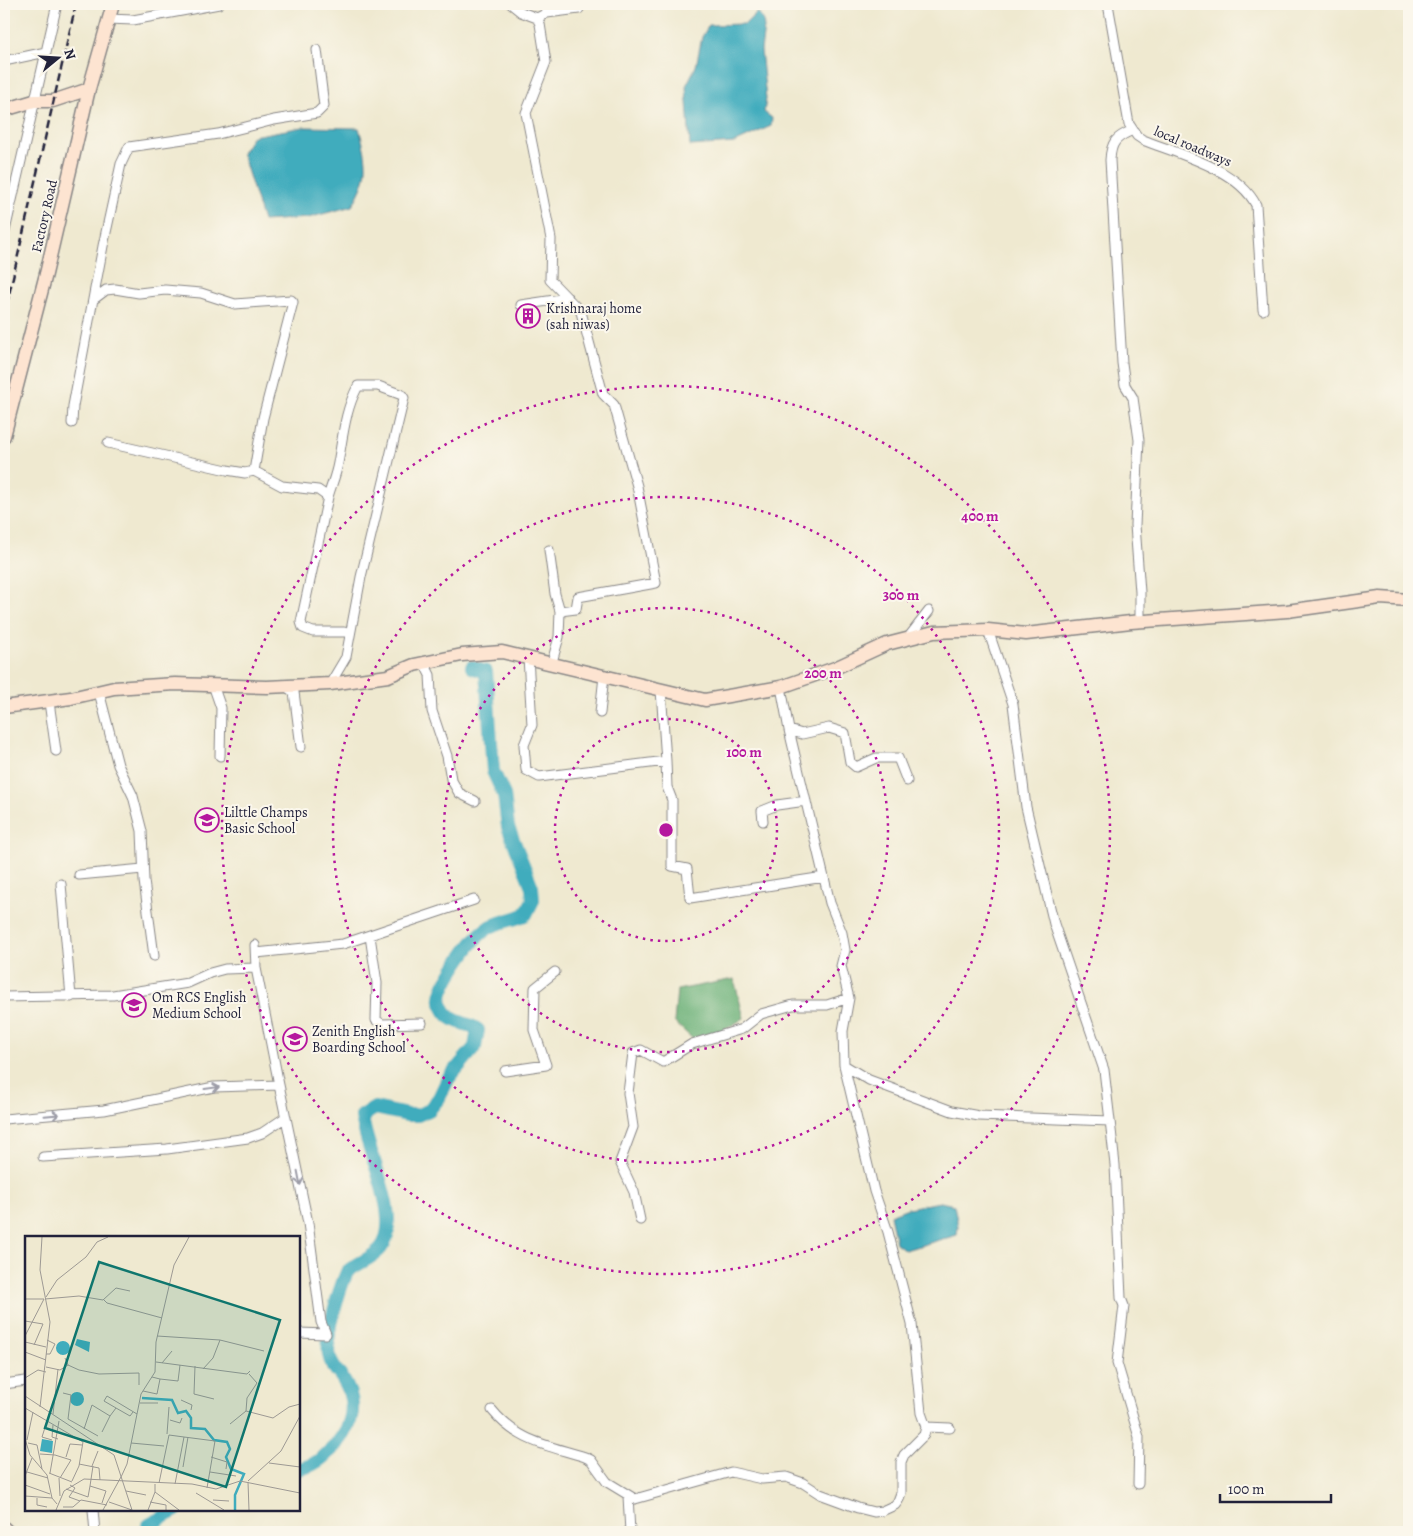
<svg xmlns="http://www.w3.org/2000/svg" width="1413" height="1536" viewBox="0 0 1413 1536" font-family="Alegreya,serif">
  <rect width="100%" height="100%" fill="#fbf7ec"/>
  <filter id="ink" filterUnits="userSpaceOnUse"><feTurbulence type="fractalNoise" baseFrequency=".02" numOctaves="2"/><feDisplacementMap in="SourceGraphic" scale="10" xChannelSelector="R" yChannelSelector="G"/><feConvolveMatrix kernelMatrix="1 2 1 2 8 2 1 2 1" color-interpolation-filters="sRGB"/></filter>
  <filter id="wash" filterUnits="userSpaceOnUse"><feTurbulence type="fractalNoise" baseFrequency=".0096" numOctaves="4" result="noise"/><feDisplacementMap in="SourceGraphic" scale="20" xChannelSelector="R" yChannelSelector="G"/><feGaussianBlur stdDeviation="1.12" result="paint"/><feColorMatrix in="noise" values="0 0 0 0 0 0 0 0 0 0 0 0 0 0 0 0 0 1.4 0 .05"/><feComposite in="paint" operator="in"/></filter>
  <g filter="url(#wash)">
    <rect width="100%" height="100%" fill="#efe9d0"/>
    <path fill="#68af75" stroke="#456858" d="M734 979 744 1018 711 1038 693 1039 674 1022 677 990Z"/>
    <path fill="#3facbd" stroke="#30677c" d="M757 12 763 20 764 28 761 50 766 99 764 112 772 118 771 126 734 143 690 146 686 86 696 66 702 37 709 25 745 24Z
      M303 127 359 128C368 162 371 175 352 206L308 218 263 221 242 153 253 136Z
      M940 1202 954 1205 958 1226 957 1235 905 1250 896 1243 890 1215 908 1208Z"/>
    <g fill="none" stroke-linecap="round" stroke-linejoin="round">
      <path stroke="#3facbd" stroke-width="14" d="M299 1469C314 1466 323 1458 334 1447 353 1426 359 1403 342 1378 336 1370 331 1365 329 1355 326 1334 338 1292 347 1272 357 1263 372 1259 381 1248 404 1219 365 1150 362 1116L375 1108 407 1115H418L429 1110 439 1098 448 1079 475 1047 478 1030C470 1023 456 1024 448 1015 444 1011 440 1003 441 998 442 983 472 940 484 931 496 921 513 921 526 914L533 900 532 887 508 827 504 795 493 771 486 672 472 667
        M146 1532 149 1525 176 1510"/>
    </g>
  </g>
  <g filter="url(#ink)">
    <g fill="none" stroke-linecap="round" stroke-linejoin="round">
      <g stroke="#888686" stroke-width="11">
        <path id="street" d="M511 4 521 12 537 18
          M1108 4 1129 124 1137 136 1143 140C1179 154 1238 169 1256 205L1263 310
          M108 19 133 20 219 4
          M4 61 46 52
          M1133 130C1116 137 1111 142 1110 160L1122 363 1125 385 1133 398 1139 440 1135 525 1140 592V622
          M4 235 57 4
          M94 299 106 290 115 289 139 293 165 290 201 293 235 304 291 300 293 302 263 418 254 471 245 473 227 470 108 443
          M521 305 568 298
          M72 423 73 406 103 246 121 164 129 147 218 134 274 120 317 113 324 106 317 50
          M254 471 282 486 318 490 328 497 301 622 303 628 313 632H344
          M328 497C331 486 336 475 338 463 343 436 345 410 358 386H378L402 395 404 398 361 577 346 657 330 684
          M549 550 555 594 560 611 559 637 552 662
          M560 611 576 609 578 597 656 583 637 486 614 405 603 394 581 312 550 280 551 239 526 113 546 62 540 24 537 18 547 13 579 9 581 4
          M988 630 1013 704 1026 807 1054 924 1104 1070 1110 1121
          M908 638 929 611
          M528 657 532 725 524 745 526 770 539 777 666 761 661 690
          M424 663 430 675 432 711 447 756 451 779 459 793 475 801
          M213 685 221 708 220 756
          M286 687 294 692 301 747
          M781 687 789 730 830 903 842 933 845 950 841 966 849 998 843 1031 844 1065 874 1191 888 1232 912 1324 921 1413 926 1427 950 1428
          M99 692 118 765 133 796 142 831 144 881 154 956
          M49 702 56 751
          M600 713 604 676
          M789 730 802 734 829 728 845 733 850 762 856 767 876 758H898L907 781
          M666 761 667 787 672 800V866L687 869 690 898 824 877
          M763 821 762 811 777 805 806 801
          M79 875 143 869
          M61 884 71 997
          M370 936 377 983 376 1020 382 1024 422 1023
          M255 945 256 968 279 1085
          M256 953 343 944 474 900
          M4 997 113 995 188 983 210 973 225 969 256 968
          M844 1065 869 1080 952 1111 979 1116 1110 1121 1115 1165 1121 1298 1124 1306 1117 1363 1139 1437 1138 1484
          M505 1071 546 1065 534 1030 535 988 555 972
          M4 1119 104 1110 214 1087 279 1085 308 1223 321 1322 326 1334 299 1333
          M43 1157 167 1149 248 1138 262 1133 286 1117
          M640 1220 634 1192 620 1162 633 1127 628 1093 633 1053 641 1050 663 1062 692 1044 742 1029 761 1014 793 1005H827L849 998
          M4 1384 26 1381
          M492 1410C518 1442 547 1445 585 1457L591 1460 607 1482 635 1499 731 1472 762 1479 786 1477 803 1483 820 1494 858 1508 874 1512 882 1511 895 1505 898 1501 901 1493V1462L904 1455 924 1435 926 1427
          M628 1496 630 1532
          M93 1510 95 1532"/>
      </g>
      <g stroke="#888686" stroke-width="15">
        <path id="secondary" d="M4 110 34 101H53L89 89
          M4 436 46 274 89 89 113 4
          M4 707 71 698 114 688 175 684 267 687 330 684 388 676 414 665 462 655 502 652 705 700 781 687 835 668 887 644 934 632 988 630 1026 634 1131 622 1287 611 1380 598 1409 600
          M4 1528 8 1532"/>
      </g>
      <use href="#street" stroke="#fff" stroke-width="9"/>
      <use href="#secondary" stroke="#fde4d1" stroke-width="12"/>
      <path stroke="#22223b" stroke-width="2.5" stroke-dasharray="8 4" stroke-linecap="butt" d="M4 316 76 4"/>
    </g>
    <defs><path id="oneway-shaft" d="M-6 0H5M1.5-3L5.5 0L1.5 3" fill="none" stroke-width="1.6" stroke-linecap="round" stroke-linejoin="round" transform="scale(1.25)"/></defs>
    <g stroke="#9c9ca7">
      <use href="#oneway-shaft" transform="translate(212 1088) rotate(-8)"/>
      <use href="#oneway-shaft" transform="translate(52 1115) rotate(-5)"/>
      <use href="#oneway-shaft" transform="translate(299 1178) rotate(79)"/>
    </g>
  </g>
  <g fill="none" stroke="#b5179e" stroke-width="2.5" stroke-dasharray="2.5 5">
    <circle cx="666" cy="830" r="111"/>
    <circle cx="666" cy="830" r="222"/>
    <circle cx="666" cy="830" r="333"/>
    <circle cx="666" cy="830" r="444"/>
  </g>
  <defs>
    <g id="building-ring" transform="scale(1.25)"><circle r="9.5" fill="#fbf7ec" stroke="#b5179e" stroke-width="1.5"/><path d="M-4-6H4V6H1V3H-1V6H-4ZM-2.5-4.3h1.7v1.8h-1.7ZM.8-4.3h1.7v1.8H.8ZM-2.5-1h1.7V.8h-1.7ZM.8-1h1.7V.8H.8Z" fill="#b5179e"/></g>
    <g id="school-ring" transform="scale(1.25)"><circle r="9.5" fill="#fbf7ec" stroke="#b5179e" stroke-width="1.5"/><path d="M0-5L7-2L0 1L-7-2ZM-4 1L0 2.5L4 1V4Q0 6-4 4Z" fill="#b5179e"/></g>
  </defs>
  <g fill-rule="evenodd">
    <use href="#building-ring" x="528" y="316"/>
    <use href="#school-ring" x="207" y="820"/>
    <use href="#school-ring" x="134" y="1005"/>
    <use href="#school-ring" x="295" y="1039"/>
  </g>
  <g text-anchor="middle" stroke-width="4" stroke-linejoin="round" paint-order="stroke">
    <g font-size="14" fill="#22223b" stroke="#fbf7ec">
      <text transform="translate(1193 146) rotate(23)" y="5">local roadways</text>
      <text transform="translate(44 216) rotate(-77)" y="5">Factory Road</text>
    </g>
    <g font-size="14" fill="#22223b" stroke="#fbf7ec" text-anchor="start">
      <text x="546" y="313">Krishnaraj home<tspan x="546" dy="16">(sah niwas)</tspan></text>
      <text x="224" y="817">Lilttle Champs<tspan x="224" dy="16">Basic School</tspan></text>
      <text x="152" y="1002">Om RCS English<tspan x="152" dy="16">Medium School</tspan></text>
      <text x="312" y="1036">Zenith English<tspan x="312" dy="16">Boarding School</tspan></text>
    </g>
  </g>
  <g transform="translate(25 1236)">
    <rect width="275" height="275" fill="#efe9d0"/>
    <path d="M52 103 65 106 64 116 50 109ZM31 112a7 7 0 1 1 14 0a7 7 0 1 1-14 0ZM45 163a7 7 0 1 1 14 0a7 7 0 1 1-14 0ZM17 203 28 205 27 217 15 215Z" fill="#3facbd"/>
    <path fill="none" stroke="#3facbd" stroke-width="2.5" d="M117 162 147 164 153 177 161 175 166 182V192L180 193 189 204 202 206 205 213 201 221 206 233 219 238 210 259V274"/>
    <path fill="none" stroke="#9d9994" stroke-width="1" d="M21 61 32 44 61 21 72 6 83 1M0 63H19L0 100M20 63 54 60 78 64 91 52 105 55M79 64 82 67 137 82M0 85 18 88 9 109M132 100 195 104M0 106 21 111M0 116 21 124M21 118H25L30 108 22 104M40 122 43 129 54 134 74 138 114 137V149M131 126 222 138 225 135M137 127 147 115M170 130 169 158 189 163M21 131 35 134 43 129M178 133 188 122 195 104 239 115M0 142 13 134 21 136M135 143 153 145 155 129M118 155 132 158 135 143 127 141M38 157 46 159 43 183 73 200M0 160 89 219 107 274M156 164 167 169 166 174M115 167H133M15 171 25 86 15 34 17 1M0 172 58 206 54 230 47 245M91 172 79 165 82 160 112 178M221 175 248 182 264 171 275 168M28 178 33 133M85 180 91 172 105 180 108 176M145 184 155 187 157 182M22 185 17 201 27 204M205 188 221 175 222 162 232 147 224 138M28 189 27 201 33 203M59 193 67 169 85 180 77 196M142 198 144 171M144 199 159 201M0 203 5 219 22 239 27 262 32 268M2 204 8 176M3 207 12 209 17 233M106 207 139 210M15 218 30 219M30 219 46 224 35 242M41 221 45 208 57 209M186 221 202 226 201 233M244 227 275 231M54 228 74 232 75 244M67 230 73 215M68 230 65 250 81 255 77 267M158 231 163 201M2 236 23 242M185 236 211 240M24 237 47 246M25 237 34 185M97 239 102 228 116 158 130 136 131 106 149 29 164 1M0 240 7 222M34 242 35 260M223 245 256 215 275 180M223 246 224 274M134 247 144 199M130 248V256L154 274M150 248 159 201 167 202 190 205 182 252M0 249 25 258M45 249 50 252 44 261 55 265M41 253 63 261 65 250M101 255 121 259M171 257 199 274M0 260 27 262M12 262V269L22 271M188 264 204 265M84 266 107 274M125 266 141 269V274M38 271H48L56 264 82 269M31 274 39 255 59 243 167 248 191 253 215 245 275 257M78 274 97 239M123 274 130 256"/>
    <path fill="#0f766e" fill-opacity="0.15" stroke="#0f766e" stroke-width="2.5" d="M74 26 255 84 201 251 20 192Z"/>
    <rect width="275" height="275" fill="none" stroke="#22223b" stroke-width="2.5"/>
  </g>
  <circle cx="666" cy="830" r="8" fill="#b5179e" stroke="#fbf7ec" stroke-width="2.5"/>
  <g font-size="15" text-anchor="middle" font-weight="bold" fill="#b5179e" stroke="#fbf7ec" stroke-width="4" stroke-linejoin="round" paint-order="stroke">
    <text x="980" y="521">400 m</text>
    <text x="901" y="600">300 m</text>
    <text x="823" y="678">200 m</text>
    <text x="744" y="757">100 m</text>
  </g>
  <rect width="1413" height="1536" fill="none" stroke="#fbf7ec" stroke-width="20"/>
  <g transform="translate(58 58) rotate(72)" stroke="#fbf7ec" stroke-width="4" paint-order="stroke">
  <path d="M0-4L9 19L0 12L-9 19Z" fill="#22223b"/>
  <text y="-8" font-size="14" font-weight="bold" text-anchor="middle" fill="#22223b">N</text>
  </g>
  <path d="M1220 1494v8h111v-8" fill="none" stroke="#22223b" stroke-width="2.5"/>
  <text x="1228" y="1494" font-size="15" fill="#22223b" stroke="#fbf7ec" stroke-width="4" paint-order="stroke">100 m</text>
</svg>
